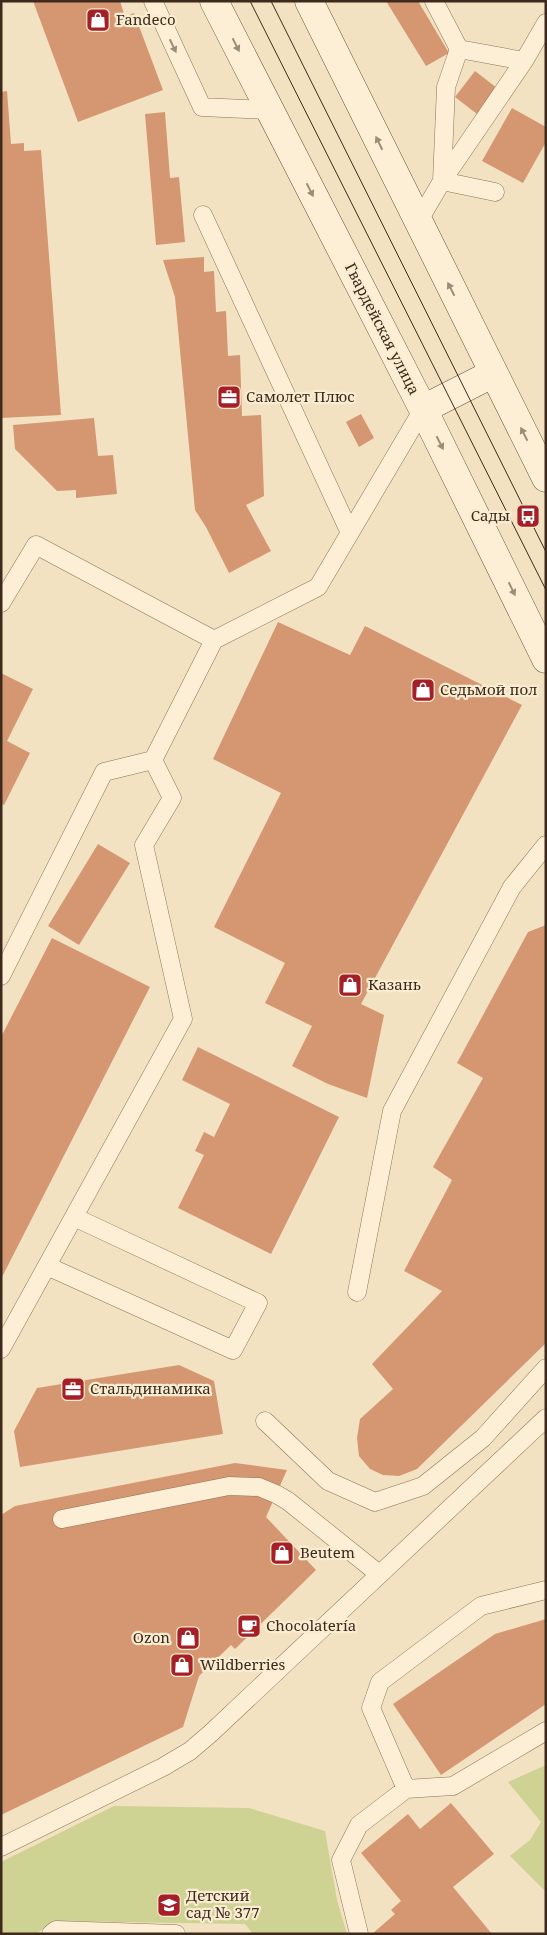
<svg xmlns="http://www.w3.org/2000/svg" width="547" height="1935" viewBox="0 0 547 1935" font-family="'Noto Serif',serif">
  <rect width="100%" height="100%" fill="#f3e2c1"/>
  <path fill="#ced293" d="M546 1765V1892L510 1856 530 1840 541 1822 508 1782Z
    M114 1806 249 1808 325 1831 337 1900 347 1934H253L245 1924 55 1921 36 1934H1V1862Z"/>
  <path fill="#d59772" d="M33 1H120L125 17 134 13 163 90 78 122Z
    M386 1H418L449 53 426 66Z
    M475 71 497 88 477 114 455 97Z
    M7 91 11 144 24 143V151L41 150 61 415 1 418V92Z
    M512 108 546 127V142L523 183 482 161Z
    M165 112 170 178 179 177 185 242 156 245 145 114Z
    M204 257V272L214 271 216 312 226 311 228 356 240 355 242 416 261 415 264 496 246 505 271 551 229 573 206 527 195 510 175 297 163 260Z
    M361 414 374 438 359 447 346 422Z
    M94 418 98 456 113 455 117 494 76 498V490L57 491 15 449 13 425Z
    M278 622 350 655 365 626 522 705 361 1004 384 1015 367 1098 328 1084 292 1066 312 1026 265 1003 285 963 214 927 281 793 213 759Z
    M1 673 33 689 7 741 30 753 4 805 1 804Z
    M98 844 130 863 79 945 48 926Z
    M546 925V1343L417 1469 399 1476 383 1475 370 1469 359 1456 357 1438 360 1419 393 1389 372 1364 442 1291 404 1271 452 1180 433 1167 483 1078 457 1063 528 932Z
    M52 938 150 987 1 1279V1037Z
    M198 1047 339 1117 271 1254 178 1208 204 1155 195 1151 204 1132 214 1137 230 1104 182 1080Z
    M179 1365 214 1381 223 1434 20 1467 14 1431 37 1388Z
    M235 1463 287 1470 266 1517 316 1570 235 1649 231 1645 199 1676 183 1727 1 1815V1515L15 1506Z
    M546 1619V1704L441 1775 393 1704 495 1634Z
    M451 1803 494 1854 453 1887 492 1934H372L395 1914 391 1910 401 1901 361 1853 408 1814 420 1829Z"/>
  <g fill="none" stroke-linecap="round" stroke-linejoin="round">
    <g stroke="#8f7256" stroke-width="19">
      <path id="lane" d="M153 1 202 107 268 110
        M434 1 459 49 524 61 546 23
        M459 49 446 87 442 181 495 192
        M203 215 350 533
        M418 222 442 181 524 61
        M1 603 36 545 214 640 318 587 423 409
        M1 976 104 772 153 760 214 640
        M47 1266 233 1350 258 1303 74 1217
        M357 1292 392 1111 512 887 546 845
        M1 1349 183 1019 144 845 172 798 153 760
        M265 1421 328 1481 375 1502 423 1486 483 1438 546 1368
        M62 1519 229 1486 259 1487 276 1494 288 1501 379 1574
        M406 1789 371 1708 380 1682 481 1606 546 1590
        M1 1847 163 1767 190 1751 211 1733 546 1418
        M51 1934 56 1930 176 1934
        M359 1934 341 1860 359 1825 406 1789 453 1786 546 1731"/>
    </g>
    <g stroke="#705239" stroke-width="29">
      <path id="secondary" d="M214 1 423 409 546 659
        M309 1 546 478
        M423 409 494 373"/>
    </g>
    <use href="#lane" stroke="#fcefd5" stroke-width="18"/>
    <use href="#secondary" stroke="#fcefd5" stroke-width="28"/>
    <path stroke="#3d2a1c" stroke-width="1" d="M250 1 546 590
      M271 1 546 552"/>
  </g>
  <defs><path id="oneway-solid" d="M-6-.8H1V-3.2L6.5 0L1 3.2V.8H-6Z" transform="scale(1.25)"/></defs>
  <g fill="#9c8c78">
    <use href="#oneway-solid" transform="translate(236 45) rotate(63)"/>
    <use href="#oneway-solid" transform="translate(173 46) rotate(65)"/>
    <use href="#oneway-solid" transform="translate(379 143) rotate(-116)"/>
    <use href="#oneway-solid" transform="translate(310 190) rotate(63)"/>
    <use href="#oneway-solid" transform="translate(451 289) rotate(-117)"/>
    <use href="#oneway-solid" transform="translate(524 434) rotate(-117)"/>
    <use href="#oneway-solid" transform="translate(440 443) rotate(63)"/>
    <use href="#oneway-solid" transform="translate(512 589) rotate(64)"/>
  </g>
  <defs>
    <g id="shop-square" transform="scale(1.25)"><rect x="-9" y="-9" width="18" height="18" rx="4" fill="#a51f26" stroke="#f9ecd1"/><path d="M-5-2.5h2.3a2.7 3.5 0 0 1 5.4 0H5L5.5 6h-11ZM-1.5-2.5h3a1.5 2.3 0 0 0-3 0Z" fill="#fff"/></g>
    <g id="office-square" transform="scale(1.25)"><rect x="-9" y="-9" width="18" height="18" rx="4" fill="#a51f26" stroke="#f9ecd1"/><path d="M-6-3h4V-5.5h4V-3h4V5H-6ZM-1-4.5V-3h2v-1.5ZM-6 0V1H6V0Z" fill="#fff"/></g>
    <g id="bus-square" transform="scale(1.25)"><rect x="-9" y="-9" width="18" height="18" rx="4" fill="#a51f26" stroke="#f9ecd1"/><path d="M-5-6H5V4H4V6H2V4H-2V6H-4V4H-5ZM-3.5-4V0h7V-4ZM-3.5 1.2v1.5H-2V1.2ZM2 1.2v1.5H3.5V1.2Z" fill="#fff"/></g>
    <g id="cafe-square" transform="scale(1.25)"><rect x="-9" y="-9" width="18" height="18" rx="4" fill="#a51f26" stroke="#f9ecd1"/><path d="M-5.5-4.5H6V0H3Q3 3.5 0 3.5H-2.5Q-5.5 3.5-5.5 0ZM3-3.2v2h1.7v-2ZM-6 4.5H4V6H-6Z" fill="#fff"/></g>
    <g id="school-square" transform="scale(1.25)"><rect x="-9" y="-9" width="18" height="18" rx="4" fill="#a51f26" stroke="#f9ecd1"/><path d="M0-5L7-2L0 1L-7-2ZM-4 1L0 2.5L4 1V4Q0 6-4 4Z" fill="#fff"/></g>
  </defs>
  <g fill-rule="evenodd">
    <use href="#shop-square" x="98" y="20"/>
    <use href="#office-square" x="229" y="397"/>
    <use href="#bus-square" x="528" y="516"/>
    <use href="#shop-square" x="423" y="690"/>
    <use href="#shop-square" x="350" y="985"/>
    <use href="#office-square" x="73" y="1389"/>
    <use href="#shop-square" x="282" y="1553"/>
    <use href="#cafe-square" x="249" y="1626"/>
    <use href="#shop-square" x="188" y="1638"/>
    <use href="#shop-square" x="182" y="1665"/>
    <use href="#school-square" x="169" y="1905"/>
  </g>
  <g text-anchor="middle" stroke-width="4.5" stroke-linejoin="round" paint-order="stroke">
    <g font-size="15" fill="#3d2a1c" stroke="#f9ecd1" text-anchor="start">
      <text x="116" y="25">Fandeco</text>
      <text x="246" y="402">Самолет Плюс</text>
      <text x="510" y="521" text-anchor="end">Сады</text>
      <text x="440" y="695">Седьмой пол</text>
      <text x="368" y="990">Казань</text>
      <text x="90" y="1394">Стальдинамика</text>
      <text x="300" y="1558">Beutem</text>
      <text x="266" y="1631">Chocolatería</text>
      <text x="170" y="1643" text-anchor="end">Ozon</text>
      <text x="200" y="1670">Wildberries</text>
      <text x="186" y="1901">Детский<tspan x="186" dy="17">сад № 377</tspan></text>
    </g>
    <g font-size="15" fill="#3d2a1c" stroke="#f9ecd1">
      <text transform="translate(382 329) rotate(63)" y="5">Гвардейская улица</text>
    </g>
  </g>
  <rect width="547" height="1935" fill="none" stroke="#3d2a1c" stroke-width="5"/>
</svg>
